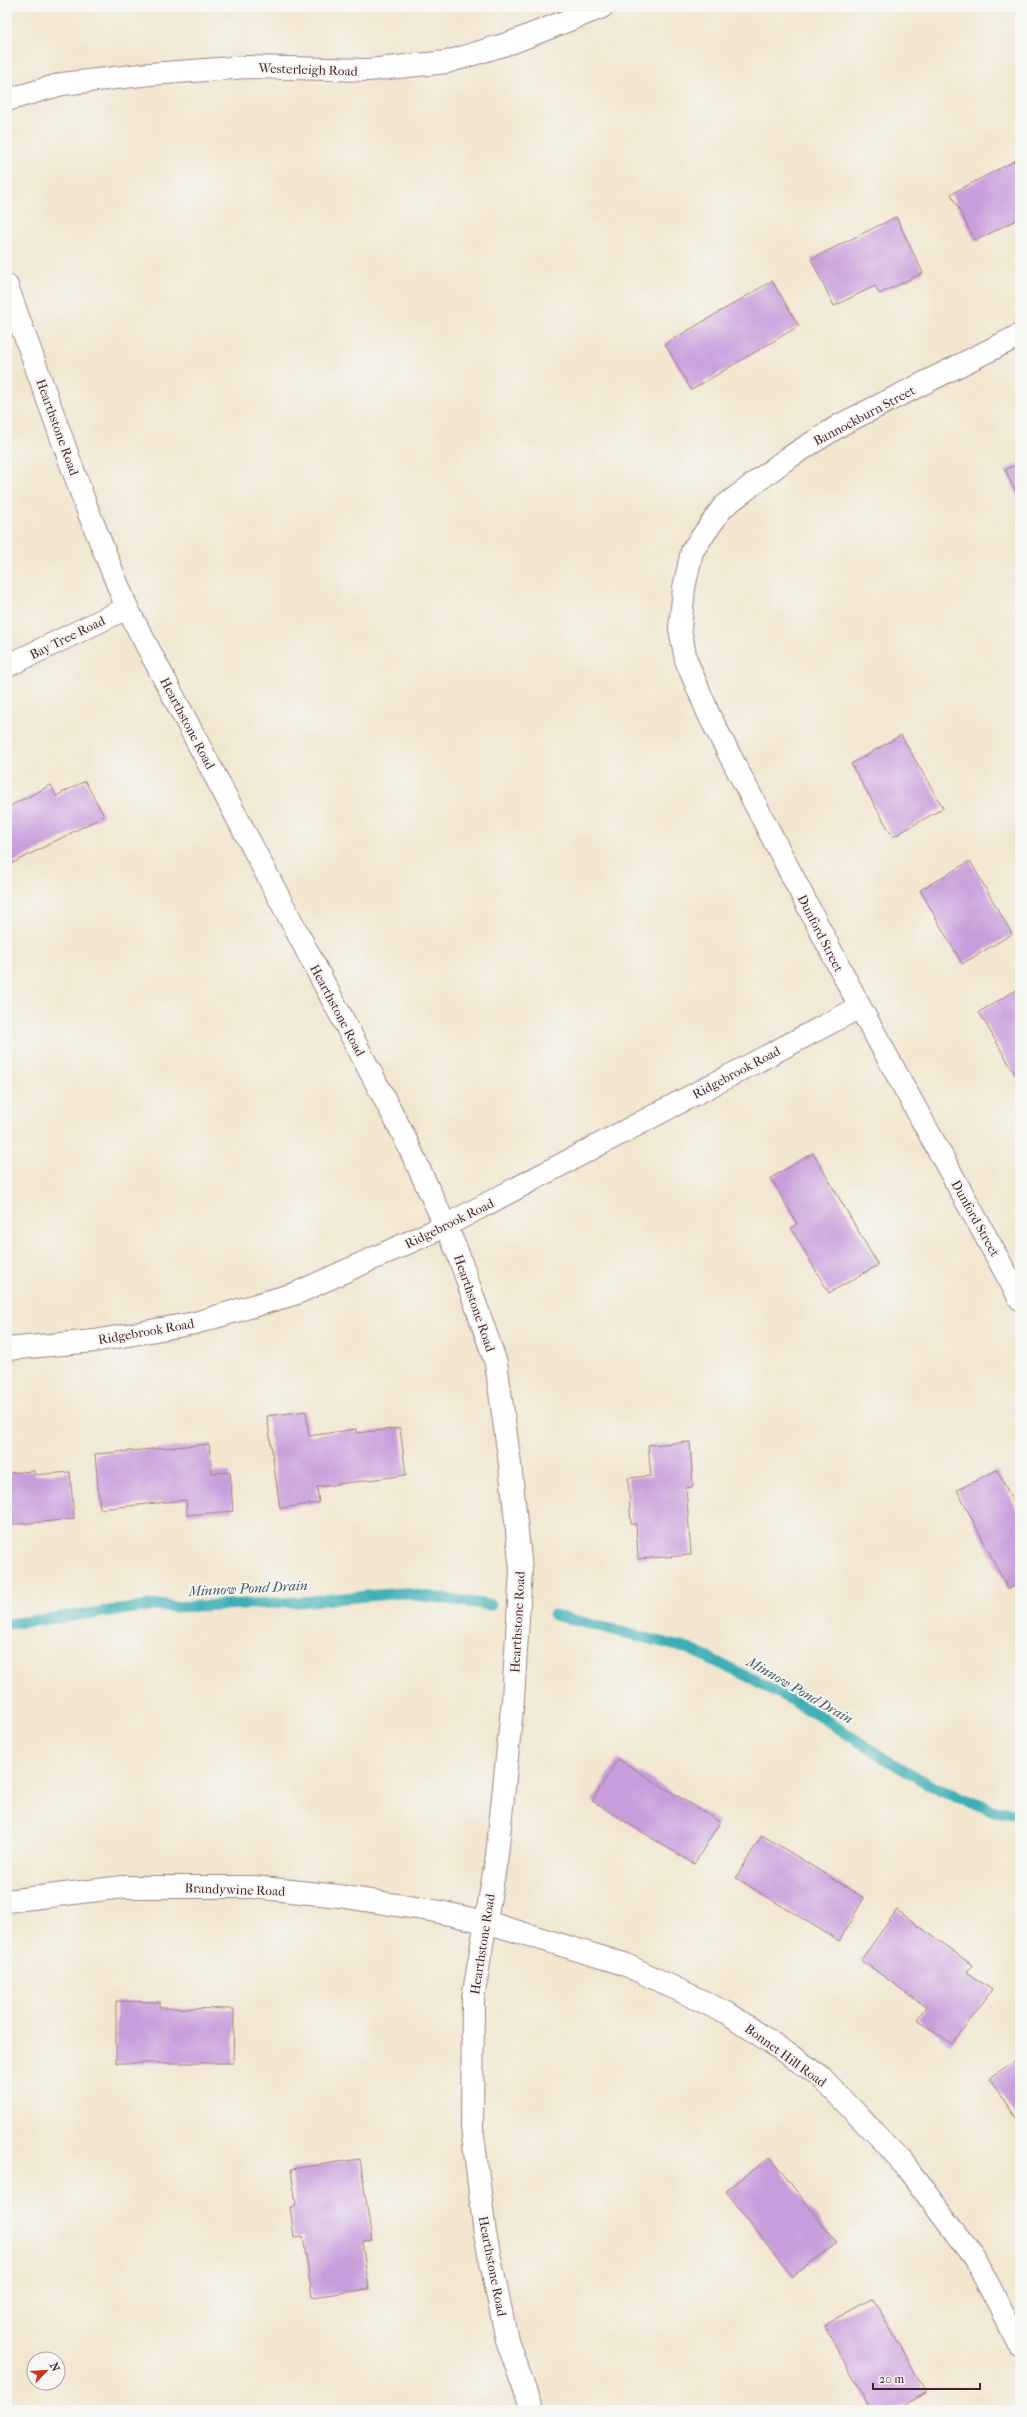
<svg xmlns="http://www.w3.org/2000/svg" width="1027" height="2417" viewBox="0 0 1027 2417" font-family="'IM FELL French Canon',serif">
  <rect width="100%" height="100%" fill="#f6f6f2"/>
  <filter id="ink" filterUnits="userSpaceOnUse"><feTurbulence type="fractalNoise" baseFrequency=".025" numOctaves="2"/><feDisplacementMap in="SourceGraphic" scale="8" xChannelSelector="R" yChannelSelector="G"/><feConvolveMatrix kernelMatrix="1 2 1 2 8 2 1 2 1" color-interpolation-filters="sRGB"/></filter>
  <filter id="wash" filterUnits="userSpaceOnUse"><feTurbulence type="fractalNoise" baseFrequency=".012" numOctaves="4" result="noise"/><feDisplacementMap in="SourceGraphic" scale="16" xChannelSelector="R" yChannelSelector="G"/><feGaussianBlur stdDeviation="0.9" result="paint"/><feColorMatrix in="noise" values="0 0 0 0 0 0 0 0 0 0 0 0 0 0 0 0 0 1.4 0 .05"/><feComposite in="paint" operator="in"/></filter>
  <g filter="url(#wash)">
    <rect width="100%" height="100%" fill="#f1e6cf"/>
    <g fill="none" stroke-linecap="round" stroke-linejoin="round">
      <path stroke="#3eafb6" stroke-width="11" d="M554 1615 689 1649 751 1678 823 1718 888 1761 938 1789 995 1811 1020 1815
        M7 1624 158 1605 173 1607 299 1602 401 1593 491 1605"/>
    </g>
    <g id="blocks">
      <path fill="#c89ddc" d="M1020 158V218L975 241 951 194Z
        M896 217 923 273 879 294 875 286 834 306 811 259Z
        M772 281 799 326 691 390 665 344Z
        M1020 463V500L1005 470Z
        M901 735 943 808 893 837 851 764Z
        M85 781 104 816 7 866V812L10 811 8 807 51 785 56 796Z
        M970 861 1012 934 962 964 920 890Z
        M1020 988V1083L979 1012Z
        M813 1153 878 1265 829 1293 791 1228 797 1224 771 1178Z
        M306 1411 309 1436 356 1429V1433L400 1428 406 1475 317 1487 319 1503 280 1508 267 1416Z
        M690 1442 693 1487 686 1488 691 1555 638 1559 636 1524H631L628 1478 651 1476 648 1445Z
        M209 1444 212 1473 230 1472 233 1511 187 1515 186 1500 100 1509 95 1454Z
        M997 1470 1020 1515V1583L1008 1589 957 1490Z
        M34 1471 35 1475 70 1472 74 1519 7 1525V1473Z
        M618 1759 720 1822 694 1864 592 1801Z
        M762 1835 864 1898 839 1941 736 1878Z
        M897 1910 972 1965 967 1972 992 1990 952 2044 917 2019 926 2007 861 1960Z
        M116 2001 160 2002V2008L234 2009 233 2063H116Z
        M1020 2058V2122L990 2079Z
        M770 2157 837 2243 792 2277 726 2191Z
        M360 2159 372 2241 362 2242 369 2289 312 2297 303 2236 294 2237 290 2207 296 2206 291 2169Z
        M873 2298 926 2393 895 2410H871L824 2325Z"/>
    </g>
  </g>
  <g filter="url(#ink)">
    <use href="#blocks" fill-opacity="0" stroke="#9e827d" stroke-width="1"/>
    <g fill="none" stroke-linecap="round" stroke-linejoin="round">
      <g stroke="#9e827d" stroke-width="24">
        <path id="minor" d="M7 100 62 84 150 74 247 67 368 70 447 62 513 42 602 7
          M7 286 86 506 127 608 403 1134 457 1251 496 1363 510 1464 521 1570 513 1699 497 1855 473 1998 472 2127 485 2234 507 2340 532 2410
          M1020 335 842 424 785 460 723 507 692 551 684 588 680 629 686 660 709 715 860 1007 1020 1299
          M7 666 127 608
          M7 1349 94 1341 195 1323 297 1293 445 1226 860 1007
          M7 1901 123 1887H253L339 1896 435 1911 486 1922 624 1964 729 2014 819 2075 901 2160 975 2259 1020 2346"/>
      </g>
      <use href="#minor" stroke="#fff" stroke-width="22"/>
    </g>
  </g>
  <g text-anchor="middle" stroke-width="4" stroke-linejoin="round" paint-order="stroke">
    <g font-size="13" fill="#4a1f2b" stroke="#f6f6f2">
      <text transform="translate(308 69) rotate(2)" y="5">Westerleigh Road</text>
      <text transform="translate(864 415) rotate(-28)" y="5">Bannockburn Street</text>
      <text transform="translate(58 427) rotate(70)" y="5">Hearthstone Road</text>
      <text transform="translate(67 637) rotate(-26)" y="5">Bay Tree Road</text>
      <text transform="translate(188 723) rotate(62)" y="5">Hearthstone Road</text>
      <text transform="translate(821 933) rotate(63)" y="5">Dunford Street</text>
      <text transform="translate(338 1010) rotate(62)" y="5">Hearthstone Road</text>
      <text transform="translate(736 1072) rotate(-28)" y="5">Ridgebrook Road</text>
      <text transform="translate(976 1218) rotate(61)" y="5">Dunford Street</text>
      <text transform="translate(449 1223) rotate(-26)" y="5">Ridgebrook Road</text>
      <text transform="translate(475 1303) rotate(71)" y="5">Hearthstone Road</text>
      <text transform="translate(146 1331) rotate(-10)" y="5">Ridgebrook Road</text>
      <text transform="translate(517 1622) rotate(-87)" y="5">Hearthstone Road</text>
      <text transform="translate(235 1889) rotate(2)" y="5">Brandywine Road</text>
      <text transform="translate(482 1944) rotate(-81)" y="5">Hearthstone Road</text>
      <text transform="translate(786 2055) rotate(36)" y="5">Bonnet Hill Road</text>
      <text transform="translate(493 2266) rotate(79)" y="5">Hearthstone Road</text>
    </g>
    <g font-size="14" font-style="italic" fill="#455963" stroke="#f6f6f2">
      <text transform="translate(248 1588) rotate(-3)" y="5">Minnow Pond Drain</text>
      <text transform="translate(800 1690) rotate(30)" y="5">Minnow Pond Drain</text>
    </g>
  </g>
  <rect width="1027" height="2417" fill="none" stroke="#f6f6f2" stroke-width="24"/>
  <g transform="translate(46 2371) rotate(65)"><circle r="19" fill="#f6f6f2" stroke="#b1a0a2"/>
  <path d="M0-3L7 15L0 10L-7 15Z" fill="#c8321e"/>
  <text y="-6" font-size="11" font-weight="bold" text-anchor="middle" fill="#4a1f2b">N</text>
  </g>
  <path d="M873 2383v6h107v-6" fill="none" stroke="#4a1f2b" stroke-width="2"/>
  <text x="879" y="2383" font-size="12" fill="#4a1f2b" stroke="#f6f6f2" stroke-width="3" paint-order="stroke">20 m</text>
</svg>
